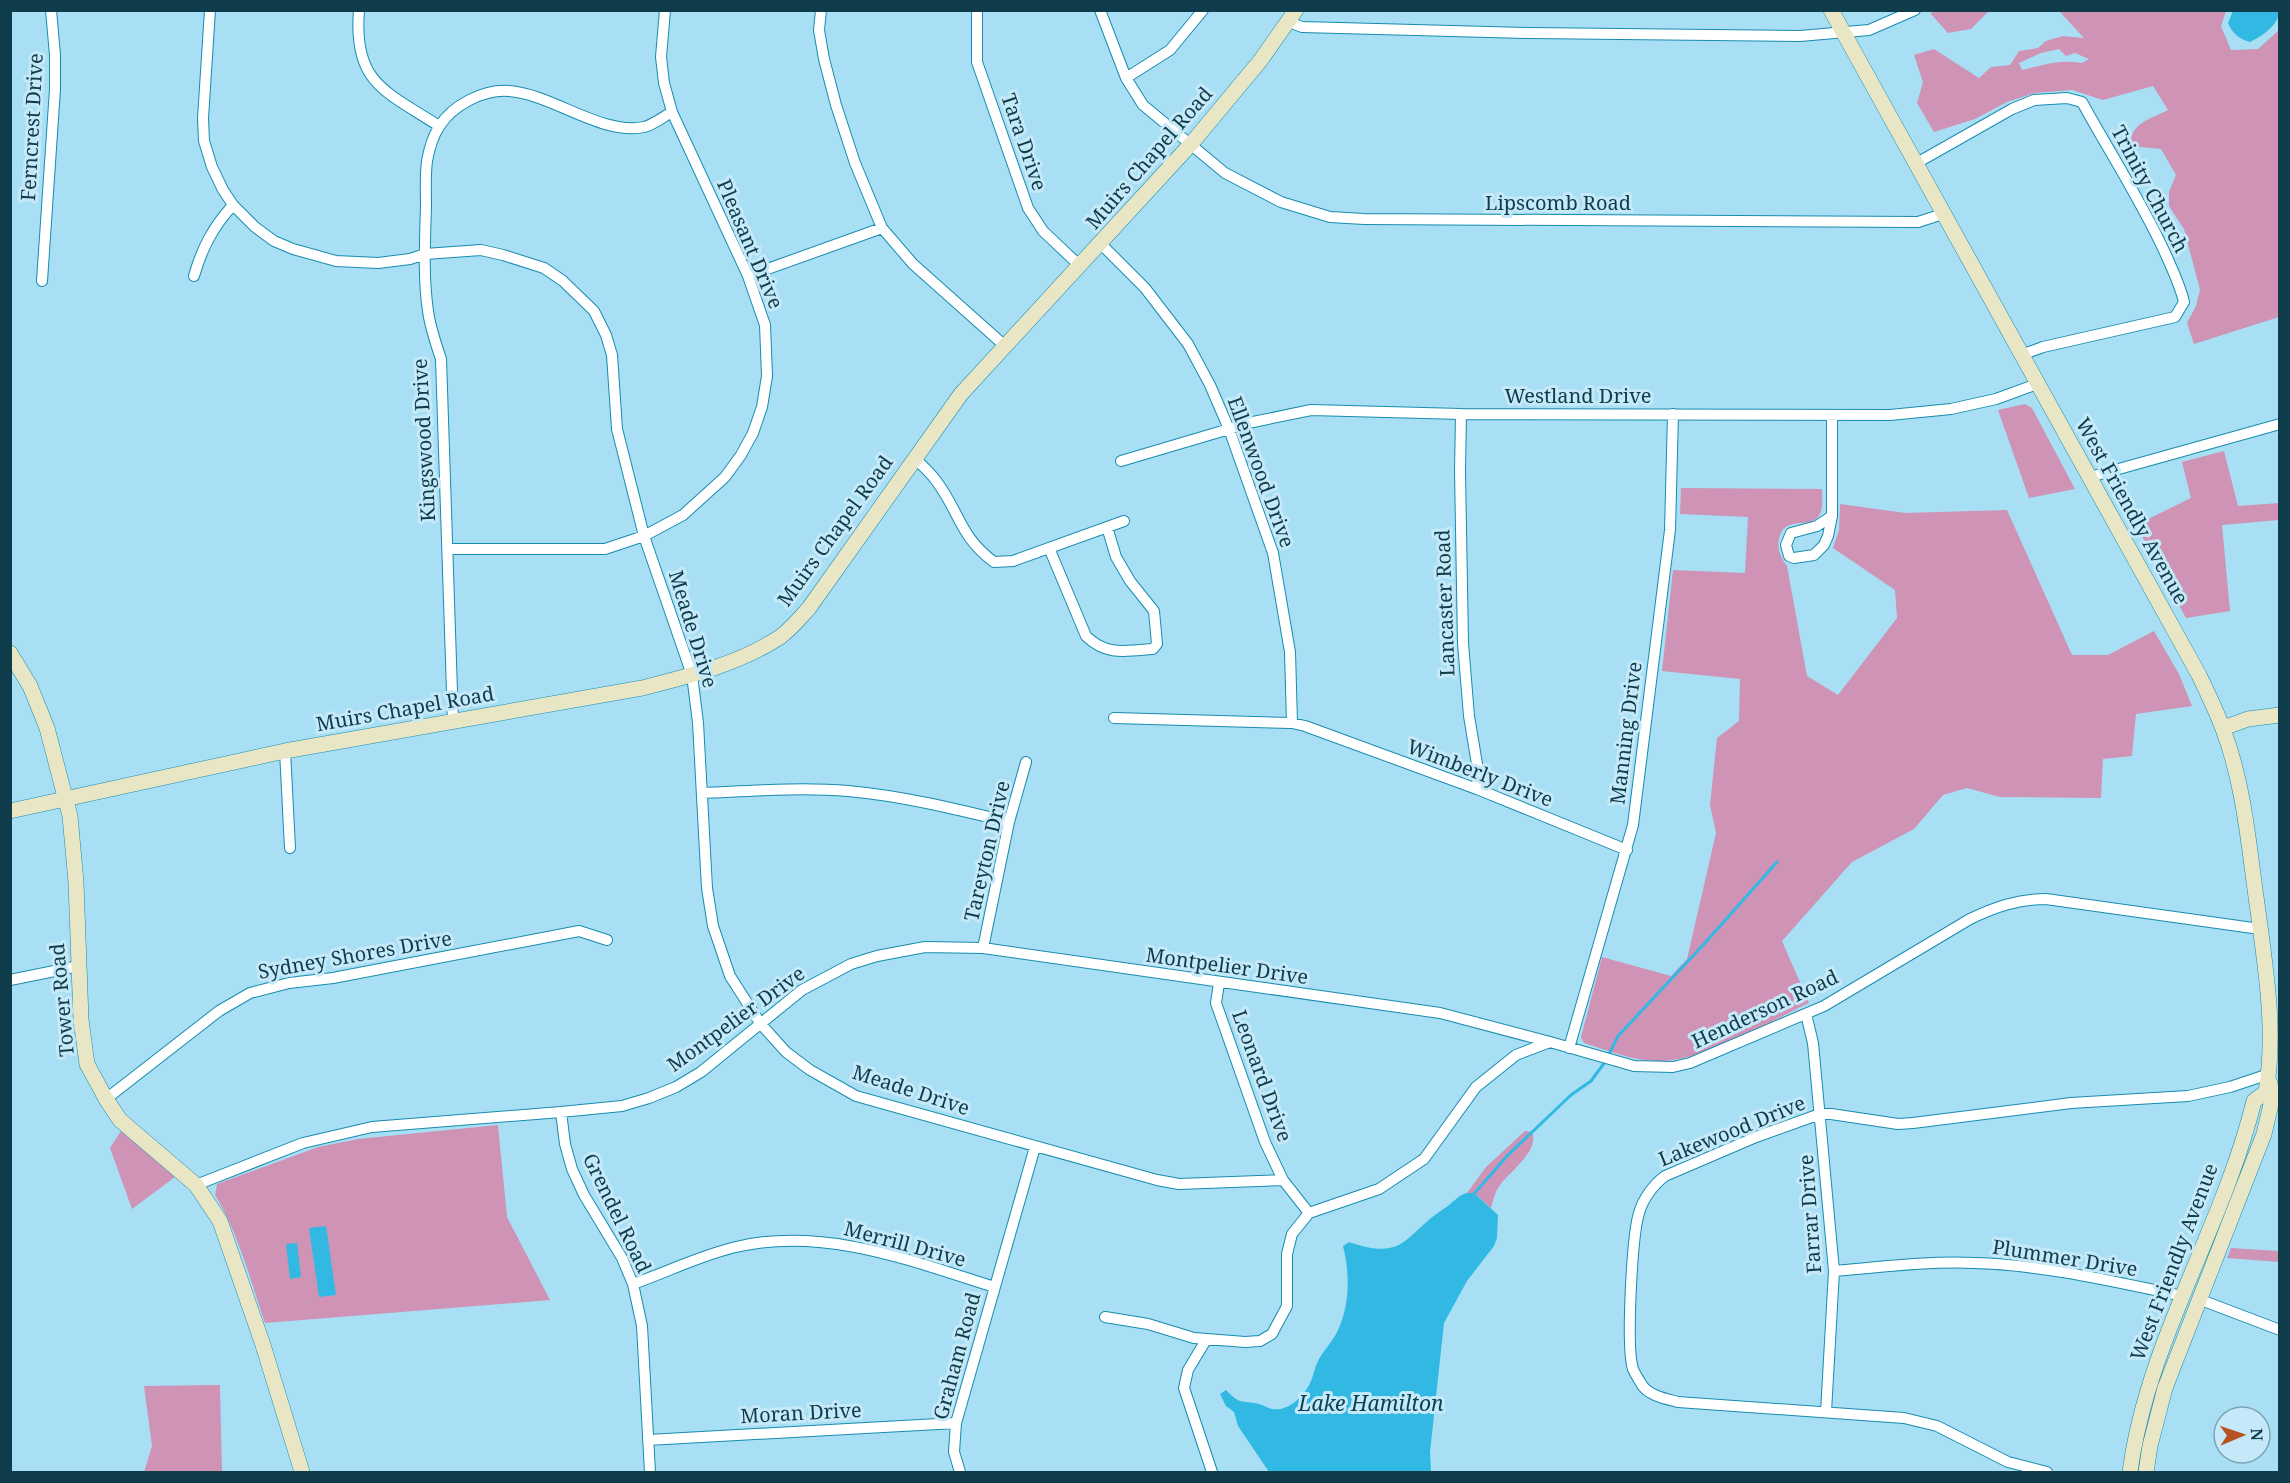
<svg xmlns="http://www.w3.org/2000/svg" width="2290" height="1483" viewBox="0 0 2290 1483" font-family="'Noto Serif',serif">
  <rect width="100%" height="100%" fill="#a8dff5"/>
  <path fill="#ce93b5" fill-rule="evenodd" d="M1940 10H1989V11L1971 29 1948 33 1930 13Z
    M2063 11H2226L2221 26 2231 50 2258 49 2279 30V317L2194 344 2187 323 2196 306 2200 290 2184 229 2169 206V192L2176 175 2161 149 2132 146C2127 124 2153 118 2168 110L2153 86 2103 100 2072 90 2035 93 2007 102 1975 119 1934 132 1917 103 1923 82 1914 55 1934 49 1979 78 1991 67 2010 65 2019 51 2038 48 2046 41 2063 36 2084 38 2060 12ZM2059 49 2066 56 2075 53 2089 59 2082 63C2058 59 2044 65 2022 70L2019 63 2041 53Z
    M2025 404 2032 408 2075 489 2029 498 1998 410Z
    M2224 451 2238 506 2279 503V520L2222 525 2230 611 2186 618 2136 525 2191 498 2182 462Z
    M1681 488 1822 489C1822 497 1824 510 1818 517 1807 529 1784 515 1779 539 1777 550 1781 558 1787 566L1807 676 1838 695 1897 618 1895 590 1833 548 1839 530 1840 504 1905 513 2007 510 2072 655H2108L2154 631 2179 674 2192 706 2136 714 2132 756 2103 759 2101 798 2000 797 1967 788 1943 795 1914 829 1852 862 1782 941 1809 1003C1766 1023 1702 1063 1655 1061 1630 1060 1607 1050 1584 1043L1581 1037 1602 957 1671 976 1687 959 1716 833 1710 805 1717 738 1739 721 1740 679 1662 671 1673 570 1745 573 1748 517 1680 514Z
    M498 1125 507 1217 550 1300 265 1323C250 1280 239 1234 215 1195L217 1184 318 1147 358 1139Z
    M121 1131 175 1177 132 1209 110 1148Z
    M1525 1131 1532 1132C1540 1151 1509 1172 1500 1185 1495 1191 1493 1201 1491 1208L1474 1193H1467L1486 1167Z
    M2231 1248 2279 1251V1262L2227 1258Z
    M220 1385 222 1472H144L152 1446 144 1386Z"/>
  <path fill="#32b9e3" d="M2233 11H2279C2280 24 2261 37 2250 42 2239 39 2232 33 2228 23Z
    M1467 1193H1474L1498 1215 1497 1238 1494 1246 1467 1281 1444 1323 1430 1452 1431 1472H1269L1238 1426 1234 1412 1226 1406 1220 1394 1226 1390C1240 1405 1241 1400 1259 1404 1263 1405 1268 1408 1272 1409 1289 1412 1305 1395 1311 1381 1314 1374 1315 1366 1319 1359 1324 1350 1332 1342 1337 1332 1350 1307 1350 1273 1343 1246L1349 1242C1407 1262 1404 1234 1445 1208 1453 1203 1458 1195 1467 1193Z
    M326 1226 336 1295 319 1297 309 1228Z
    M297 1243 301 1277 290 1279 286 1244Z"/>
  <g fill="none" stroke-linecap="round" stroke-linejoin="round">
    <path stroke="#32b9e3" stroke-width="3" d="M1608 1056 1618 1036 1704 944 1777 862
      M1473 1195 1508 1155 1571 1095 1591 1081 1605 1062"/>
    <g stroke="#178cae" stroke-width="12">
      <path id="street" d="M210 10 203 118 204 141 212 167 223 190 233 205 255 227 274 241 293 249 336 261 378 263 410 259 425 254 481 250 503 255 544 268 563 281 594 311 606 335 612 355 617 429 644 536 692 675 698 723 707 888 713 926 730 976 760 1023 786 1052 810 1070 856 1096 1157 1180 1179 1184 1283 1180
        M359 10C353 83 385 91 439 126
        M821 10 819 30 824 59 836 105 855 163 882 228 913 264 1005 346
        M977 10V62L1028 208 1043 231 1080 266
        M1100 10 1126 78 1143 105 1225 173 1281 202 1330 217 1364 219 1918 222 1943 214
        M1289 22 1302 27 1530 33 1800 36 1869 30 1915 10
        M1126 78 1170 50 1203 10
        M1915 164 2012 109 2034 100 2067 98 2082 102C2110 153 2142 202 2166 255 2173 271 2180 285 2184 302L2175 317 2043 347 2021 355
        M1101 244 1145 288 1188 344 1210 385 1229 429 1273 553 1290 652 1292 723
        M194 276C202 248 213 227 233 205
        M748 276 882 228
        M42 281 55 89V55L51 10
        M1461 414 1460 471 1463 643 1469 716 1478 770 1477 789
        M1832 415V516L1828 536 1824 545 1814 555 1794 558 1789 556 1786 545 1791 533 1817 526 1832 516
        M914 458C922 465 931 473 937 482 960 513 960 537 994 562L1013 561 1124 521
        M1121 461 1253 422 1311 410 1461 414 1890 415 1951 409 1996 399 2037 384
        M2090 477 2280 424
        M1049 548 1086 636C1106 656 1126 651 1153 649L1157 644 1154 611 1130 581 1116 557 1107 527
        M448 549H605L644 536 683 515 725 477 741 455 753 433 762 407 767 376 765 325 748 276 672 112 664 83 661 57 665 10
        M1114 718 1292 723 1305 726 1477 789 1627 850
        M453 722 441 359C436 344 430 327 428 311 423 277 425 241 426 206 426 192 425 176 427 161 429 150 433 136 439 127 452 105 484 89 509 91 552 94 602 136 644 127 653 125 663 117 672 112
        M285 751 290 848
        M702 793C750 791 800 787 848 791 903 796 956 809 1009 822
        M983 948 1009 822 1026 762
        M10 980 79 966
        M1219 983 1216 1003 1265 1142 1283 1180 1309 1213
        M1806 1014 1813 1043 1834 1271 1826 1412
        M1569 1048 1633 825 1670 530 1673 414
        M106 1099 219 1011 250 993 289 983 333 978 579 931 607 940
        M561 1112 565 1144 572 1169 584 1195 622 1258 633 1284 642 1326 650 1472
        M196 1185 303 1143 372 1127 561 1112 622 1106 649 1098 676 1087 701 1072 802 990 851 964 877 956 925 947 983 948 1440 1013 1550 1042
        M1834 1271C1881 1267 1928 1261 1975 1263 2045 1265 2115 1282 2183 1296
        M633 1284C667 1272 701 1255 736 1247 823 1226 912 1261 994 1287
        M2201 1300 2280 1330
        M1105 1317 1148 1324 1194 1338 1245 1342 1260 1341 1272 1334 1287 1306V1254L1292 1234 1309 1213 1379 1189 1424 1159 1476 1087 1516 1055 1550 1042 1634 1066 1673 1067 1690 1063 1824 1006 1970 919C1995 907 2018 899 2046 899L2260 929
        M1206 1340 1188 1370 1184 1388 1212 1472
        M648 1440 956 1423
        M960 1472 954 1452 956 1423 1035 1147
        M2047 1472 2008 1462 1937 1426 1904 1418 1678 1402C1667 1399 1649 1396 1642 1385 1639 1380 1635 1374 1633 1369 1626 1347 1632 1236 1639 1213 1643 1199 1653 1185 1665 1176L1756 1137 1820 1114H1831L1898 1124 1913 1123 2071 1103 2188 1096 2230 1087 2269 1074"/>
    </g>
    <g stroke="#178cae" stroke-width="16">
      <path id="secondary" d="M1831 10 2199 675C2207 692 2216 710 2223 729 2245 787 2249 850 2258 911 2266 971 2276 1032 2266 1092L2254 1101C2223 1228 2147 1342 2130 1472
        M10 653 30 686 47 728 70 816 76 882 81 1020 87 1064 106 1099 120 1120 196 1185 220 1221 263 1345 302 1472
        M2223 728 2248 719 2280 715
        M10 811 285 751 642 688C689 676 739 664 780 637 791 629 800 618 809 608L961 394 1191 144 1260 61 1296 10
        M2146 1472 2150 1446 2165 1388 2264 1134 2272 1100 2270 1083"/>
    </g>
    <use href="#street" stroke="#fff" stroke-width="10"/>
    <use href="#secondary" stroke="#e9e6c5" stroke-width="15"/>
  </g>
  <g text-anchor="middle" stroke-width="6" stroke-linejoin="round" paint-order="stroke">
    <g font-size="20" fill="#0f3c4a" stroke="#c5e9f8">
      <text transform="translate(32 127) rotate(-87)" y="7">Ferncrest Drive</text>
      <text transform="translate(1024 142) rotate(71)" y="7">Tara Drive</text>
      <text transform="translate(1149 158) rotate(-49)" y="7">Muirs Chapel Road</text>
      <text transform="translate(2150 189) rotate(62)" y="7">Trinity Church</text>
      <text x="1558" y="210">Lipscomb Road</text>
      <text transform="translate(750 244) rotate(67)" y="7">Pleasant Drive</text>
      <text x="1578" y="403">Westland Drive</text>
      <text transform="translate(424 440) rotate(-93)" y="7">Kingswood Drive</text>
      <text transform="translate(1261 472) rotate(70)" y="7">Ellenwood Drive</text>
      <text transform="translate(2132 511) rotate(61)" y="7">West Friendly Avenue</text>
      <text transform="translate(835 531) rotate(-54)" y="7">Muirs Chapel Road</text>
      <text transform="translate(1445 603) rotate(-92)" y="7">Lancaster Road</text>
      <text transform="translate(693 629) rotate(73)" y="7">Meade Drive</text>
      <text transform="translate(405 709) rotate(-10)" y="7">Muirs Chapel Road</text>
      <text transform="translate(1626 733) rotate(-83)" y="7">Manning Drive</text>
      <text transform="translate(1480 773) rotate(21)" y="7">Wimberly Drive</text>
      <text transform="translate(987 851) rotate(-77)" y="7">Tareyton Drive</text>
      <text transform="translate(355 955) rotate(-10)" y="7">Sydney Shores Drive</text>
      <text transform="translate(1227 966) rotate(8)" y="7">Montpelier Drive</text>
      <text transform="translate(62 1000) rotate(-95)" y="7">Tower Road</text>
      <text transform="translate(1765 1009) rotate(-25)" y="7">Henderson Road</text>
      <text transform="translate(736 1019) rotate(-36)" y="7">Montpelier Drive</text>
      <text transform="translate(1262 1076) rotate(70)" y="7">Leonard Drive</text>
      <text transform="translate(911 1090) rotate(18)" y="7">Meade Drive</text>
      <text transform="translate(1732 1131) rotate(-22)" y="7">Lakewood Drive</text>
      <text transform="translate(617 1213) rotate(64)" y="7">Grendel Road</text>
      <text transform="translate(1810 1214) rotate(-94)" y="7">Farrar Drive</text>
      <text transform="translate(905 1244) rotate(15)" y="7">Merrill Drive</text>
      <text transform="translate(2065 1258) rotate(9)" y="7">Plummer Drive</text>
      <text transform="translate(2174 1262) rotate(-69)" y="7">West Friendly Avenue</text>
      <text transform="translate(957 1356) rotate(-75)" y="7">Graham Road</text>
      <text transform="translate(801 1413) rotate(-3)" y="7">Moran Drive</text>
    </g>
    <g font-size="21" font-style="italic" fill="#094254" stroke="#c5e9f8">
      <text x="1371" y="1411">Lake Hamilton</text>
    </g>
  </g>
  <rect width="2290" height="1483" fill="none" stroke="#0f3c4a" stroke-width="24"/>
  <g transform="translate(2242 1435) rotate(88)"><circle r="28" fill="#c5e9f8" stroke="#7ca4b2" stroke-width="1.5"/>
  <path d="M0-4.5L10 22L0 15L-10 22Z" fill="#b85321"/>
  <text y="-9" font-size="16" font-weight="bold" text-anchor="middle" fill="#0f3c4a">N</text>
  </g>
</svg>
